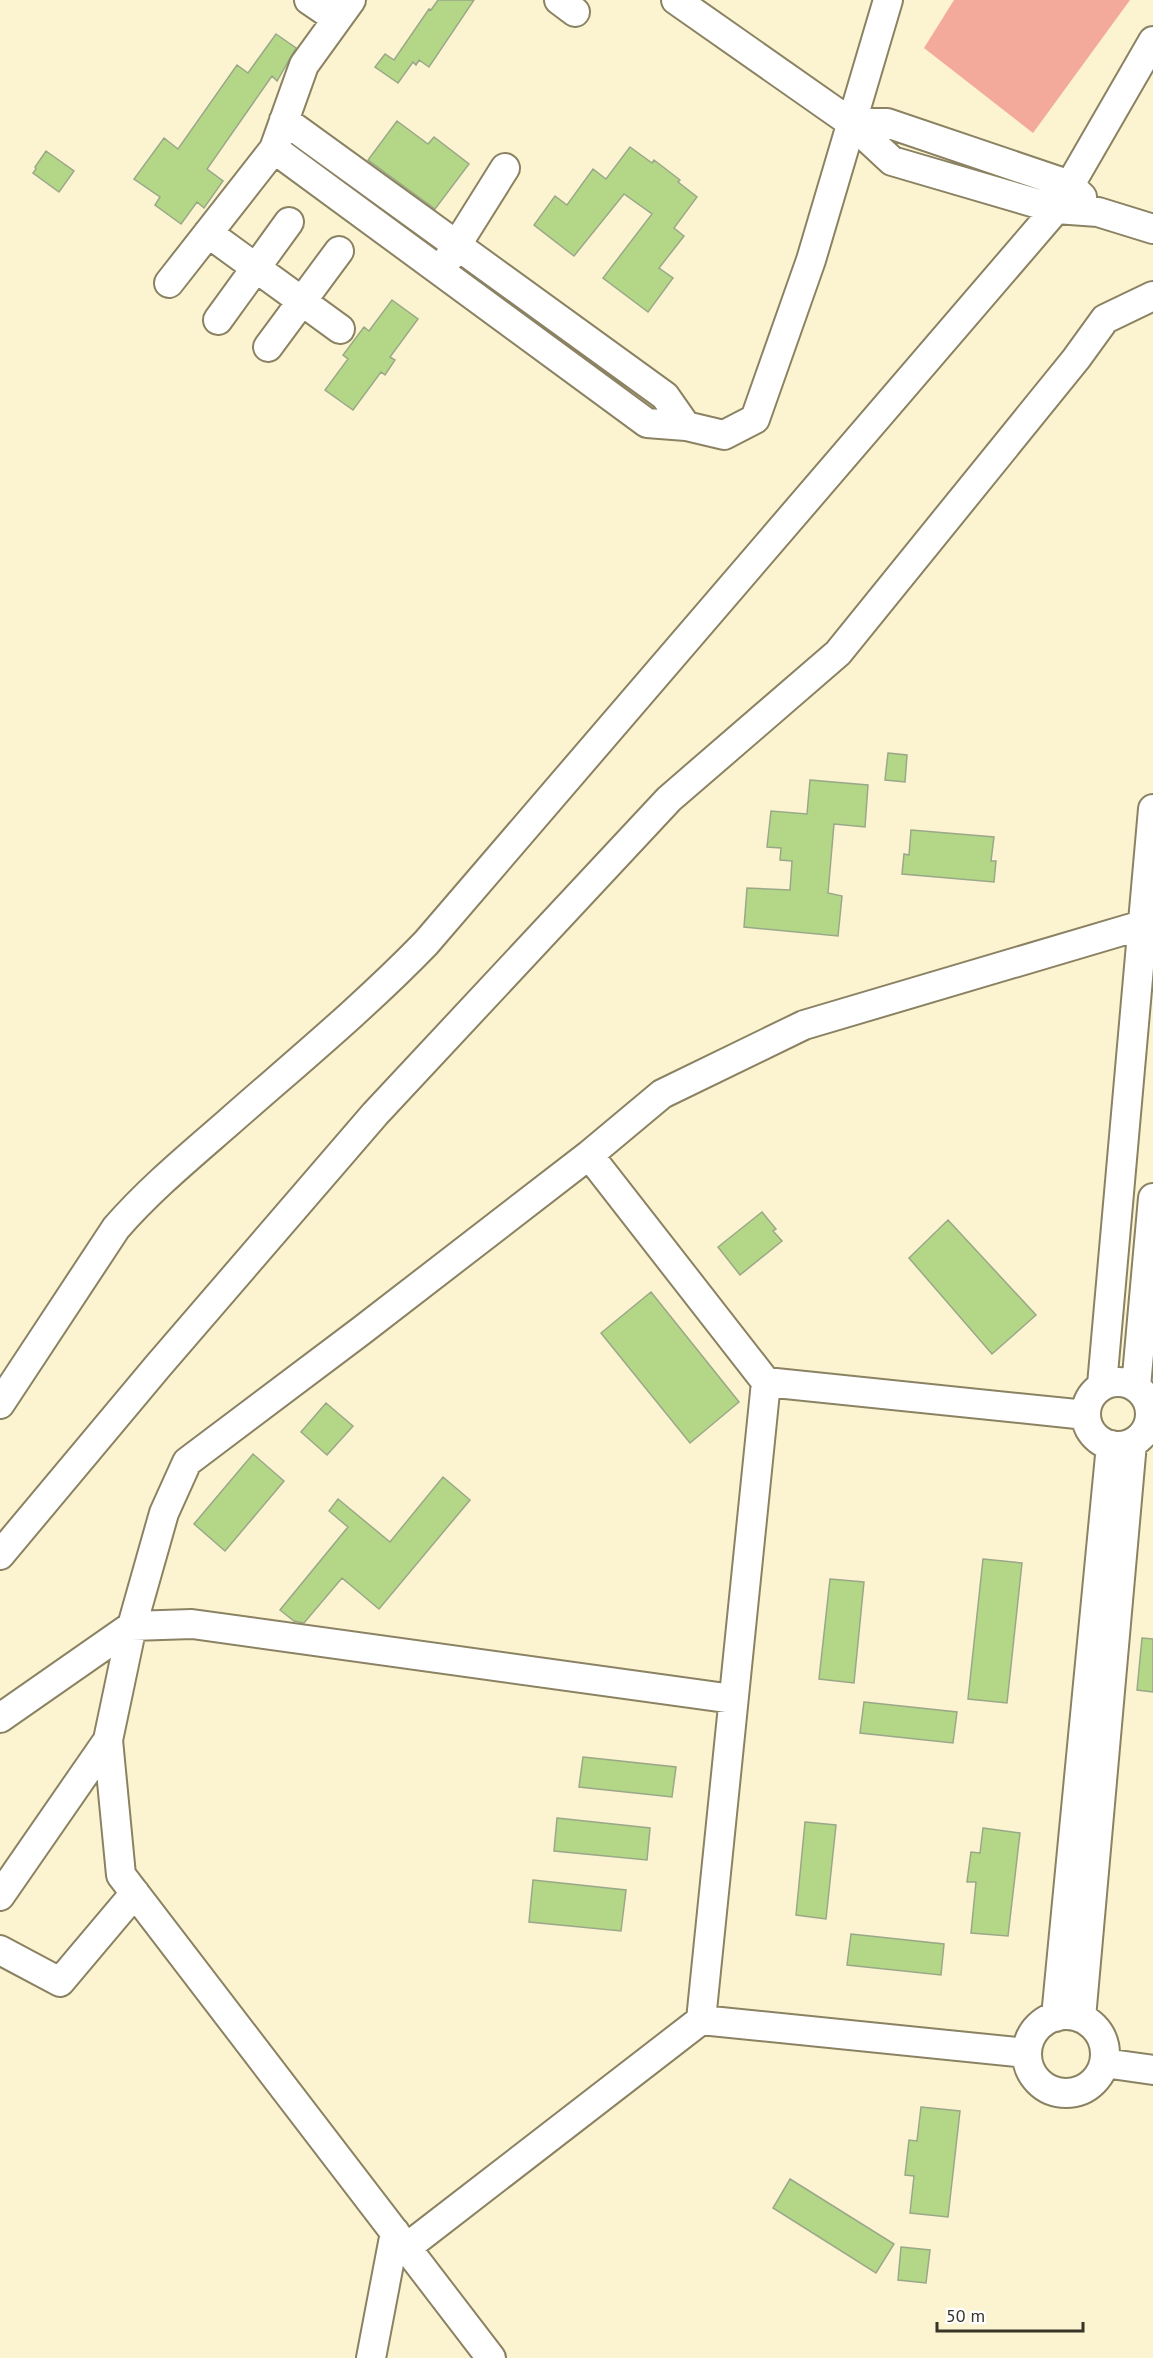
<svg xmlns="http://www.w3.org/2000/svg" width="1153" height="2358" viewBox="0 0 1153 2358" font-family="'PT Sans',sans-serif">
  <rect width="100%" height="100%" fill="#fcf3d0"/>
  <path fill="#f3aa9a" d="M954 0H1130L1033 133 924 48Z"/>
  <path fill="#b3d786" stroke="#9aa889" stroke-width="1.5" d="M438 0H474L429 67 419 60 416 65 413 62 398 83 375 67 385 54 394 60 429 9 431 10Z
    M276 34 296 48 277 81 272 76 207 169 223 181 204 208 197 202 181 224 155 205 160 197 134 179 164 138 178 149 237 65 248 73Z
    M397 121 428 144 434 137 469 164 435 209 368 160Z
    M630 147 652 163 654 160 680 180 678 182 697 197 674 228 684 236 659 268 673 278 648 312 603 278 652 214 624 194 574 256 534 225 555 196 567 205 593 169 606 179Z
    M46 151 74 171 59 192 33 173 36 169 35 167Z
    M392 300 418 319 390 357 395 360 385 375 381 372 353 410 325 390 348 359 343 355 364 327 369 331Z
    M888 753 907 755 905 782 885 780Z
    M810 780 868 785 865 827 834 824 828 893 842 896 838 936 744 927 747 888 790 890 792 861 780 860 781 848 767 847 771 811 807 814Z
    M911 830 994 837 991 861H996L994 882 902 874 904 854 909 855Z
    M762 1212 776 1229 773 1231 782 1241 740 1275 718 1247Z
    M948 1220 1036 1315 992 1354 909 1258Z
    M651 1292 739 1402 690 1443 601 1333Z
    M326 1403 353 1426 327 1455 301 1432Z
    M253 1454 284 1481 225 1551 194 1524Z
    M443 1477 470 1500 379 1609 342 1578 304 1623 294 1621 280 1610 348 1527 329 1511 338 1499 390 1542Z
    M983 1559 1022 1563 1007 1703 968 1699Z
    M830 1579 864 1582 854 1683 819 1679Z
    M1142 1638 1153 1639V1692L1137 1690Z
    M864 1702 957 1712 953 1743 860 1733Z
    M583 1757 676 1767 672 1797 579 1787Z
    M557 1818 650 1828 647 1860 554 1851Z
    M805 1822 836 1825 826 1919 796 1915Z
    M983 1828 1020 1833 1008 1936 971 1933 976 1882H967L971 1852 980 1853Z
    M533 1880 626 1890 621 1931 529 1922Z
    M851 1934 944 1944 941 1975 847 1965Z
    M921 2107 960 2111 948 2217 910 2213 914 2176 905 2175 909 2140 917 2141Z
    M790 2179 894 2244 876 2273 773 2208Z
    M901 2247 930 2250 926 2283 898 2280Z"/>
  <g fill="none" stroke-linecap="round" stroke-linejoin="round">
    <g stroke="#8a8262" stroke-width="32">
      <path id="minor" d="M309 0 337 19
        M559 0 575 12
        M676 0 850 122 892 161 1056 209 1098 212 1153 229
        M284 120 665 396 686 426
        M850 122 887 123 1070 185 1082 197
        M274 149 647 423 686 426 724 435 755 419 811 260 888 0
        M208 233 340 329
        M448 259 505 168
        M169 283 274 149 304 65 351 0
        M218 320 289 222
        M268 347 339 251
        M589 1155 361 1331 187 1462 164 1513 132 1626 192 1624 733 1699
        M1086 1414a32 32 0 1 1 64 0a32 32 0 1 1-64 0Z
        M766 1382 589 1155 662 1094 804 1025 1142 925 1153 926
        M1102 1385 1153 809
        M1136 1387 1153 1198
        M0 1404 116 1228C150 1189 190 1156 229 1122 296 1063 364 1007 426 943L1056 209 1153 41
        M0 1555 158 1366 375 1114 669 799 838 653 1076 359 1105 319 1153 296
        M132 1626 108 1740 121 1875 491 2358
        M0 1718 132 1626
        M0 1896 108 1740
        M0 1950 60 1982 135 1893
        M1027 2054a39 39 0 1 1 78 0a39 39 0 1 1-78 0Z
        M1056 2017 1111 1445
        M1081 2018 1132 1443
        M1027 2053 701 2020 766 1382 1086 1415
        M1104 2063 1153 2070
        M406 2248 701 2020
        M371 2358 395 2232"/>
    </g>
    <use href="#minor" stroke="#fff" stroke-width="28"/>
  </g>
  <path d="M937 2322v9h146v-9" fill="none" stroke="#383527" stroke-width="3"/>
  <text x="946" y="2322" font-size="18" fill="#383527" stroke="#ffffff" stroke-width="4.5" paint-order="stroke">50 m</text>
</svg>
